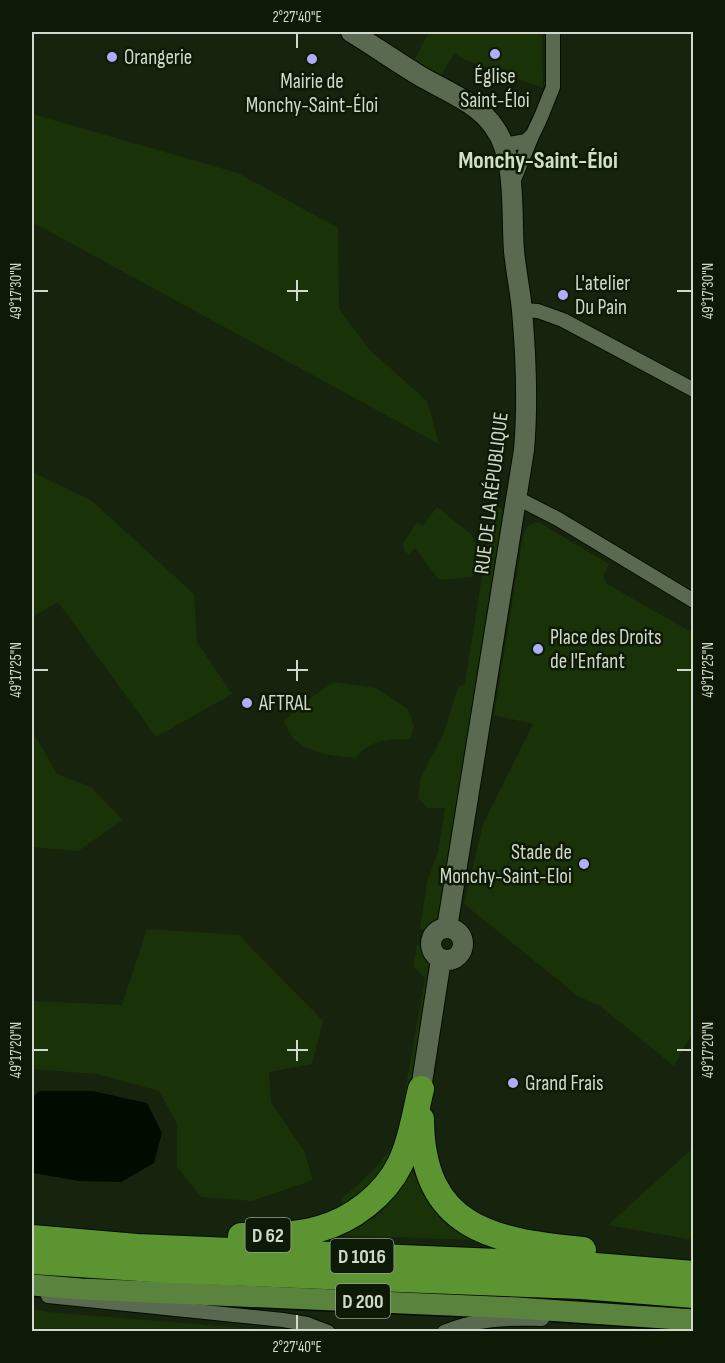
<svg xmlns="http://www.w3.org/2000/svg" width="725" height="1363" viewBox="0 0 725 1363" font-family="'Sofia Sans Condensed',sans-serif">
  <rect width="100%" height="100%" fill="#16240d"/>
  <path fill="#1a3208" d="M429 32H542L543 88 466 60 454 53 440 78 413 62Z
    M32 114 238 173 338 228 339 309 370 350 427 401 439 444 32 222Z
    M32 472 92 501 194 594 197 642 232 694 156 737 58 602 32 617Z
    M494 500 503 511 440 923 431 930 420 929 427 882 438 852 445 808H427L418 798 421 777 443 735 458 688 465 683Z
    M437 507 471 534 480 553 473 577 439 580 415 548 409 555 404 550 403 543 417 522 423 526Z
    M538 522 609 564 603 577 607 584 693 633 694 1030 674 1066 600 1006 578 996 464 904 483 824 533 724 494 715 523 536C525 528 530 523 538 522Z
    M334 682 376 688 408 709 414 726 410 739C386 740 373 738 355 758 335 756 310 754 294 739 290 735 287 727 284 722L296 708Z
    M32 730 57 774 91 787 123 820 78 851 32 847Z
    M147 929 239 935 323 1021 312 1064 269 1072 271 1102 304 1151 313 1180 252 1201 201 1197 177 1167V1124L159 1091 97 1074 32 1069V1001L122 1005Z
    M417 945 426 948 432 957 402 1143 384 1175 342 1209V1198C365 1180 383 1163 397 1138L425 978 413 966Z
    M693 1148V1240L608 1225Z
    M410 1170 420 1178 455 1223 475 1240 339 1235 376 1217 389 1204Z
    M32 1309 47 1312 281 1331H32Z"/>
  <path fill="#000c00" d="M39 1091H93L147 1103 162 1133 154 1163 121 1182 79 1181 33 1173 32 1098Z"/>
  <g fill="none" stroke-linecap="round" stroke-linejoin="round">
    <g stroke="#030c00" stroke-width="16">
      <path id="street" d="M503 145 526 141 533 134 541 117 553 87V32
        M513 182 532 136
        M522 310 538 311 563 320 694 390
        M517 498 558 519 694 601
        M48 1296 283 1320 307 1324 328 1332
        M444 1332C475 1319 508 1318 542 1319"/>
    </g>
    <g stroke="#030c00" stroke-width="22">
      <path id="secondary" d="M351 32C374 46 397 62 420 76 444 90 478 103 494 127 517 158 511 214 514 251 516 271 520 290 522 310 526 356 528 404 524 450L447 928
        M431 944a16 16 0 1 1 32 0a16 16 0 1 1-32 0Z
        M421 1089 441 959"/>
    </g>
    <g stroke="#030c00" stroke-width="24">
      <path id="primary" d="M32 1285 81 1289 517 1308 694 1320"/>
    </g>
    <g stroke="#030c00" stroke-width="28">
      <path id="highway" d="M421 1119C422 1229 492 1241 583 1250
        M241 1236C266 1236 295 1236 319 1229 352 1220 385 1195 400 1164 411 1141 415 1114 421 1089
        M32 1238 137 1247 595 1266 694 1274
        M32 1261 170 1270 581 1286 694 1295"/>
    </g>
    <use href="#street" stroke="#596a50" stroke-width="14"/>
    <use href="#secondary" stroke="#596a50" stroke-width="20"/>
    <use href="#primary" stroke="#5a833d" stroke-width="21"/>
    <use href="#highway" stroke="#5b9431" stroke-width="26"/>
  </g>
  <path fill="none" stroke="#d0d9cb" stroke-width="2" d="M297 33V48M297 280V301M33 291H48M287 291H308M677 291H692M297 660V681M33 670H48M287 670H308M677 670H692M297 1040V1061M33 1050H48M287 1050H308M677 1050H692M297 1315V1330"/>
  <g fill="#afaefa" stroke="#0d1a05" stroke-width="2">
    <circle cx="495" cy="54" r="6"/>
    <circle cx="112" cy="57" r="6"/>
    <circle cx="312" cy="59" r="6"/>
    <circle cx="563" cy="295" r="6"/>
    <circle cx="538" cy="649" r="6"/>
    <circle cx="247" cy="703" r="6"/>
    <circle cx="584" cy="864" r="6"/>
    <circle cx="513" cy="1083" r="6"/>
  </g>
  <g text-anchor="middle" stroke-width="5" stroke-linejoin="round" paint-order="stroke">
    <g fill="#0d1a05" stroke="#96a090" stroke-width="1.5">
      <rect x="245.5" y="1218" width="45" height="34" rx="4.5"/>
      <rect x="330.5" y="1239" width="63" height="34" rx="4.5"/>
      <rect x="336" y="1284" width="54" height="34" rx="4.5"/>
    </g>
    <g font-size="20" font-weight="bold" fill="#d0d9cb">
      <text x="268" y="1242">D 62</text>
      <text x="362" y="1263">D 1016</text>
      <text x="363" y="1308">D 200</text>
    </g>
    <g font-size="21" fill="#d0d9cb" stroke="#0d1a05" text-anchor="start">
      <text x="124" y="64">Orangerie</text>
      <text x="495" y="83" text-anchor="middle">Église<tspan x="495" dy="24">Saint-Éloi</tspan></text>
      <text x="312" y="88" text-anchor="middle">Mairie de<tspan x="312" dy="24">Monchy-Saint-Éloi</tspan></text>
      <text x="575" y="290">L'atelier<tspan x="575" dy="24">Du Pain</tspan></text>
      <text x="550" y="644">Place des Droits<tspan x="550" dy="24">de l'Enfant</tspan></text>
      <text x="259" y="710">AFTRAL</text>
      <text x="572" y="859" text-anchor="end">Stade de<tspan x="572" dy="24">Monchy-Saint-Eloi</tspan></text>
      <text x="525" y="1090">Grand Frais</text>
    </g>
    <g font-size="21" fill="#d0d9cb" stroke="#0d1a05">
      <text transform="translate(491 493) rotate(-83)" y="7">RUE DE LA RÉPUBLIQUE</text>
    </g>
    <g font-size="24" font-weight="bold" fill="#cee1c4" stroke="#0d1a05">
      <text x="538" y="168">Monchy-Saint-Éloi</text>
    </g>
  </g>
  <rect width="725" height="1363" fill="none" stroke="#0d1a05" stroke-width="66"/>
  <rect x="33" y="33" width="659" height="1297" fill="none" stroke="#d0d9cb" stroke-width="2"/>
  <g font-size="15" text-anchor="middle" fill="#d0d9cb">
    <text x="297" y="22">2°27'40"E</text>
    <text transform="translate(16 291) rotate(-90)" y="5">49°17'30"N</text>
    <text transform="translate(708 291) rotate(-90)" y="5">49°17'30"N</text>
    <text transform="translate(16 670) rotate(-90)" y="5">49°17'25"N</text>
    <text transform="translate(708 670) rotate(-90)" y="5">49°17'25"N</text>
    <text transform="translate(16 1050) rotate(-90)" y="5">49°17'20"N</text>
    <text transform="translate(708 1050) rotate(-90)" y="5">49°17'20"N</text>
    <text x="297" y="1352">2°27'40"E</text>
  </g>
</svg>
